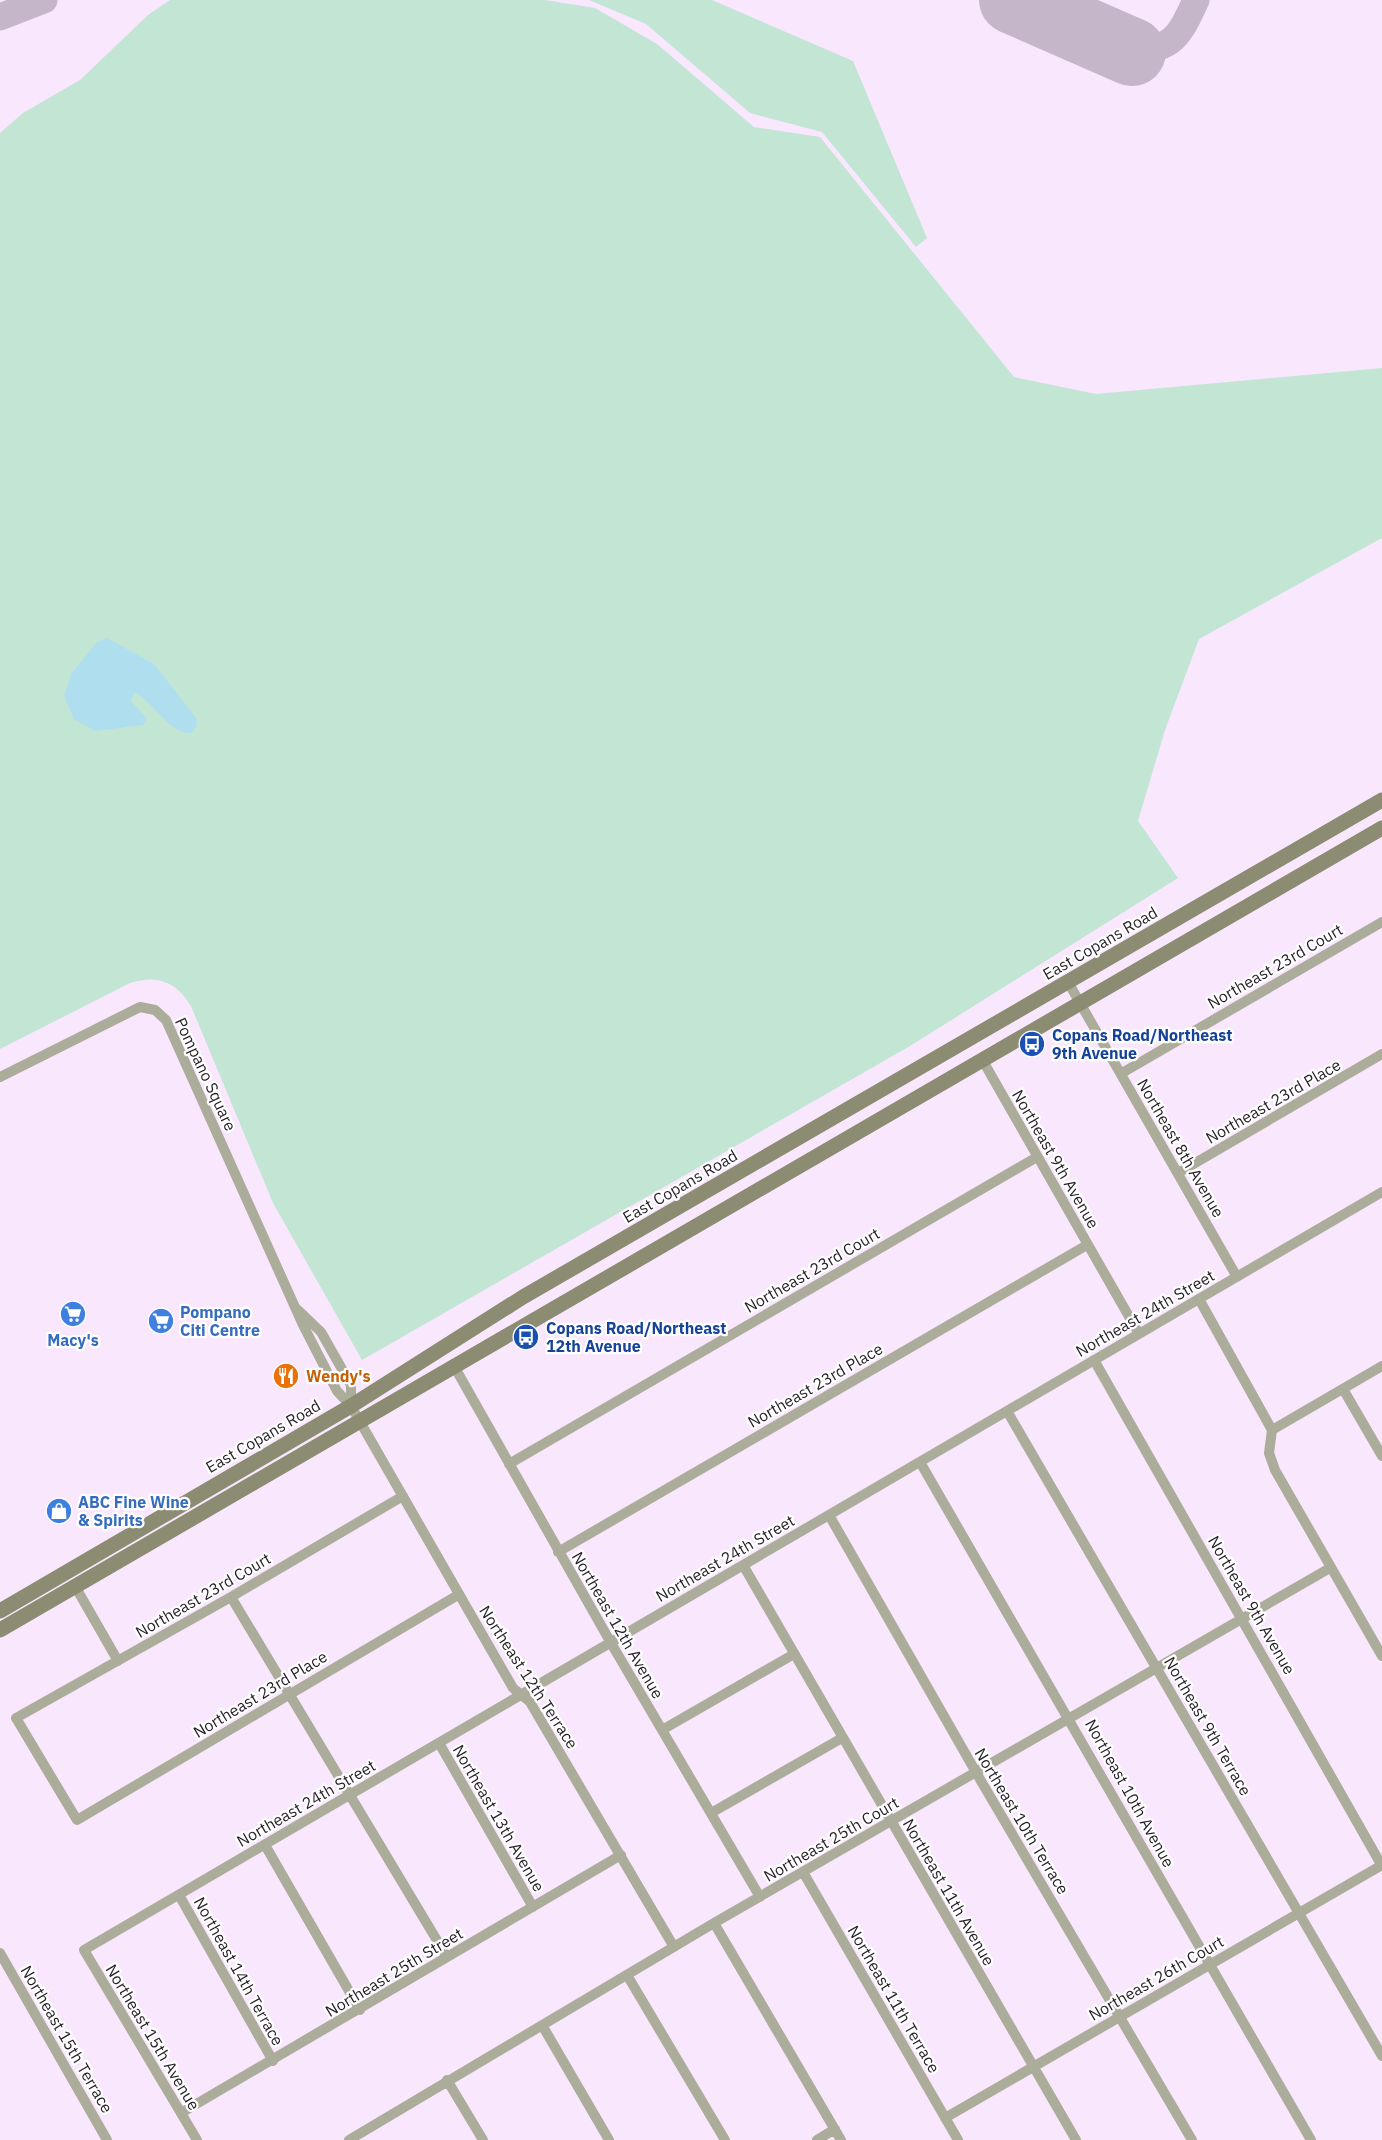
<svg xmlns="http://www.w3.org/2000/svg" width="1382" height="2140" viewBox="0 0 1382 2140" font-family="'IBM Plex Sans',sans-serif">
  <rect width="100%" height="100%" fill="#f9e7fe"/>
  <path fill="#c2e5d4" d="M170 0H545L595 8 657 44 754 127 820 137 1014 377 1096 394 1382 368V538L1199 639 1165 730 1138 821 1178 878 910 1046 362 1360 273 1203 191 1006C177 982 157 974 130 983L0 1049V133L23 113 80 80 148 15Z
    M589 0H712L853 61 927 238 916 247 822 132 750 113 646 24Z"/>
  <path fill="#afdfee" d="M107 638 154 664 197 719 196 727 192 733C169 734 155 703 134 692L131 701 147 719 143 725 95 731 74 719 64 696 71 674 97 642Z"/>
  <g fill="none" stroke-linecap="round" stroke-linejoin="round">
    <path stroke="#c6b6ca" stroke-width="27" d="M0 17 44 0
      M1132 52C1174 48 1179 37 1196 0"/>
    <path stroke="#c6b6ca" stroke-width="68" d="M1013 0 1132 52"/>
    <path stroke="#acac9b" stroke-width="10" d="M1068 982 1237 1277
      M983 1061 1139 1334
      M1122 1073 1382 922
      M0 1077 140 1007 155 1010 166 1020 303 1325 337 1391 351 1406 513 1688 530 1702 674 1947
      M1178 1173 1382 1054
      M1199 1299 1272 1430 1269 1453 1275 1470 1382 1656
      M298 1310 321 1332 351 1385V1406
      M1094 1360 1382 1866
      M454 1366 611 1643 760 1897
      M1343 1389 1382 1456
      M1007 1411 1382 2056
      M1272 1430 1382 1366
      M920 1462 1311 2140
      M509 1464 1037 1157
      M403 1496 231 1597 16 1718 77 1820 458 1595
      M829 1515 981 1781 1192 2140
      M558 1552 1087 1245
      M743 1565 1076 2140
      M75 1586 118 1661
      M231 1597 447 1957
      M662 1730 794 1654
      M439 1743 533 1907
      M711 1813 842 1738
      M265 1845 360 2010
      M803 1872 958 2140
      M179 1895 273 2061
      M714 1923 841 2140
      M0 1953 107 2140
      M627 1975 725 2140
      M542 2025 609 2140
      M447 2080 483 2140
      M181 2113 621 1855
      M945 2118 1382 1865
      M197 2140 84 1950 1382 1192
      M349 2140 714 1923 1330 1568
      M817 2140 835 2129"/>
    <path stroke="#8c8c72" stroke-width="15" d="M0 1611 351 1406 523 1297 1382 800
      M0 1630 1382 828"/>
  </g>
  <defs>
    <g id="bus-disc" transform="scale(1.35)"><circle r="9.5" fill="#1a4fb4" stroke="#fff"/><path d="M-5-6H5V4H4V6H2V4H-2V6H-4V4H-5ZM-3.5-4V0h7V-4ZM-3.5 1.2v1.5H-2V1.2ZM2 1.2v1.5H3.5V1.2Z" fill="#fff"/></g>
    <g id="supermarket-disc" transform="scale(1.35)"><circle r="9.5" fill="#3f7fe0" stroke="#fff"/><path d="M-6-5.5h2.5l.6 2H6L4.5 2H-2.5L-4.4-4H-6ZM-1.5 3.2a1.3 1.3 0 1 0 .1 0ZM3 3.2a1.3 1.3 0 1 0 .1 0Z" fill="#fff"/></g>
    <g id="restaurant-disc" transform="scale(1.35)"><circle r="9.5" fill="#e8710a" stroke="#fff"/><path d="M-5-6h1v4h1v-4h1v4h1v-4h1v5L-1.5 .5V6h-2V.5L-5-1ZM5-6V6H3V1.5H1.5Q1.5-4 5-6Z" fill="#fff"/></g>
    <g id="shop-disc" transform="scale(1.35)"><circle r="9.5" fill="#3f7fe0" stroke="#fff"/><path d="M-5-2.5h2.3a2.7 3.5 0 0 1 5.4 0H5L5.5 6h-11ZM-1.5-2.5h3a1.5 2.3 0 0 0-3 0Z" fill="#fff"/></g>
  </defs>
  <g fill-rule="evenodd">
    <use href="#bus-disc" x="1032" y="1044"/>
    <use href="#supermarket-disc" x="73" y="1314"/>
    <use href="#supermarket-disc" x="161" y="1321"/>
    <use href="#bus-disc" x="526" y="1337"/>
    <use href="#restaurant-disc" x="286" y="1376"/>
    <use href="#shop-disc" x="59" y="1511"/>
  </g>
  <g text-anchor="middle" stroke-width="4.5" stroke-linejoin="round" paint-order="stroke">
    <g font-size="16" fill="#251d27" stroke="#fff">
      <text transform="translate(1100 943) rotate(-30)" y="6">East Copans Road</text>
      <text transform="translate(1275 966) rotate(-30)" y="6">Northeast 23rd Court</text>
      <text transform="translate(206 1074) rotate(65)" y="6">Pompano Square</text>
      <text transform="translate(1273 1101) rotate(-30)" y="6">Northeast 23rd Place</text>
      <text transform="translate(1181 1148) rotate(60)" y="6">Northeast 8th Avenue</text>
      <text transform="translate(1056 1159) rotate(60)" y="6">Northeast 9th Avenue</text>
      <text transform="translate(680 1186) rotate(-30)" y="6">East Copans Road</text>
      <text transform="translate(812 1270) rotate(-30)" y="6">Northeast 23rd Court</text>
      <text transform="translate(1145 1313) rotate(-30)" y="6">Northeast 24th Street</text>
      <text transform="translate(815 1385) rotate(-30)" y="6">Northeast 23rd Place</text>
      <text transform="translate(263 1436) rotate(-30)" y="6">East Copans Road</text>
      <text transform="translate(725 1558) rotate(-30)" y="6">Northeast 24th Street</text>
      <text transform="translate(203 1595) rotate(-30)" y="6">Northeast 23rd Court</text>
      <text transform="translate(1252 1605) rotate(60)" y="6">Northeast 9th Avenue</text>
      <text transform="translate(618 1625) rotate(60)" y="6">Northeast 12th Avenue</text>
      <text transform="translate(529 1677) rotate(57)" y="6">Northeast 12th Terrace</text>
      <text transform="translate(260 1694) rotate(-31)" y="6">Northeast 23rd Place</text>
      <text transform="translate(1208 1726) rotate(60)" y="6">Northeast 9th Terrace</text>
      <text transform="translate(1130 1793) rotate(61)" y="6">Northeast 10th Avenue</text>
      <text transform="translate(306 1803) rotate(-30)" y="6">Northeast 24th Street</text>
      <text transform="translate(499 1818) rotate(60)" y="6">Northeast 13th Avenue</text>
      <text transform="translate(1022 1821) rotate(59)" y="6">Northeast 10th Terrace</text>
      <text transform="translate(831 1839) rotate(-30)" y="6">Northeast 25th Court</text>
      <text transform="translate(949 1892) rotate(60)" y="6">Northeast 11th Avenue</text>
      <text transform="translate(239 1971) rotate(61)" y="6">Northeast 14th Terrace</text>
      <text transform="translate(394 1972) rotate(-31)" y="6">Northeast 25th Street</text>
      <text transform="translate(1156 1978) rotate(-30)" y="6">Northeast 26th Court</text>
      <text transform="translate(894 1999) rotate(60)" y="6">Northeast 11th Terrace</text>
      <text transform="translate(153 2037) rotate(59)" y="6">Northeast 15th Avenue</text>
      <text transform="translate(67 2039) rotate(60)" y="6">Northeast 15th Terrace</text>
    </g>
    <g font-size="16" font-weight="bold" fill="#164399" stroke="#fff" text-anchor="start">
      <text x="1052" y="1041">Copans Road/Northeast<tspan x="1052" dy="18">9th Avenue</tspan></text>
      <text x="546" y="1334">Copans Road/Northeast<tspan x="546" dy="18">12th Avenue</tspan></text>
    </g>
    <g font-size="16" font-weight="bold" fill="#366cbe" stroke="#fff" text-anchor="start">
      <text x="180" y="1318">Pompano<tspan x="180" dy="18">Citi Centre</tspan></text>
      <text x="73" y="1346" text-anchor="middle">Macy's</text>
      <text x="78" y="1508">ABC Fine Wine<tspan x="78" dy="18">&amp; Spirits</tspan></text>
    </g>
    <g font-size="16" font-weight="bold" fill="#c56008" stroke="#fff" text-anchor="start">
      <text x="306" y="1382">Wendy's</text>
    </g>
  </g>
</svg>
